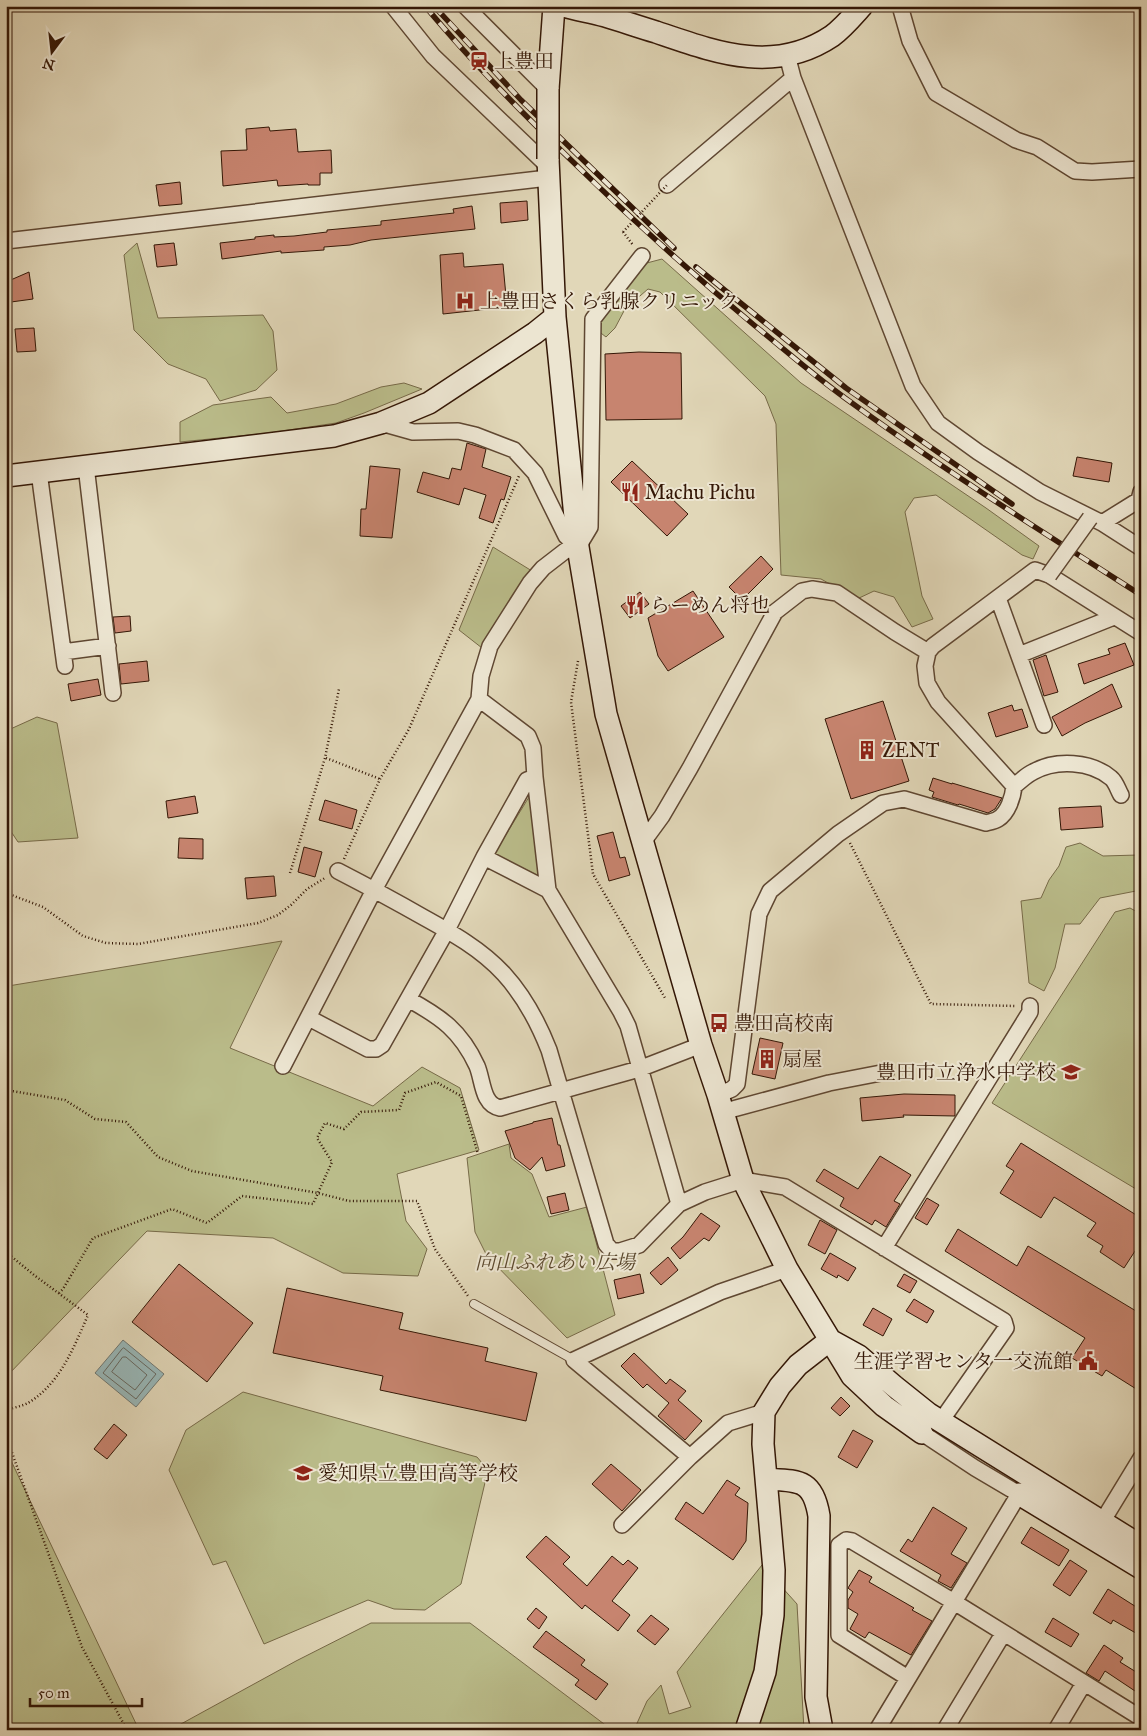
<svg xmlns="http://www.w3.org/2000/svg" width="1147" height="1736" viewBox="0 0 1147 1736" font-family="'IM FELL Great Primer','Noto Serif JP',serif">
  <rect width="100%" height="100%" fill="#e1d7b8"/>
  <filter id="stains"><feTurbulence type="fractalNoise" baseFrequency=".004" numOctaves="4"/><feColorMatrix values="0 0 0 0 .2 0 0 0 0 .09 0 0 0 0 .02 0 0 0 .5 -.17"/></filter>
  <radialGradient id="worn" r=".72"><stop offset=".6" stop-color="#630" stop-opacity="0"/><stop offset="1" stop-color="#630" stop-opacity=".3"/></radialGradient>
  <path fill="#babc8a" stroke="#776a48" d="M137 243 158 318 263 315 273 331 277 370 256 390 220 401 206 379 168 364 134 330 124 255Z
    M662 259 801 383 986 508 1039 546 1033 559 1022 555 936 495 914 498 905 512 922 596 933 619 912 627 894 597 874 591 857 599 821 579 781 575 776 424 765 396 660 292 648 289 625 309 615 328 606 337 597 330 602 317 643 264Z
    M404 383 422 389 364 413 336 423 269 433 180 442V422L213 405 271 397 287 413 336 404 381 387Z
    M493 547 532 571 482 648 459 630Z
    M37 717 57 723 78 838 18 842 6 824V731Z
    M529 797 541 877 494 854Z
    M1080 843 1103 856 1138 855 1141 854V894L1136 891 1100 898 1080 924H1065L1055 968 1044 991 1029 983 1021 901 1041 898 1049 880 1059 866 1066 847Z
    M1130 908 1141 914V1192L992 1103 1115 912Z
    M282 941 230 1048 373 1106 422 1067 460 1088 479 1150 397 1174 406 1221 427 1249 418 1276 343 1273 273 1238 147 1231 6 1377V983L8 986Z
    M509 1144 511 1158 532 1174 549 1217 587 1207 615 1315 567 1338 487 1256 475 1232 467 1158Z
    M243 1392 477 1457 488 1470 461 1584 425 1610 394 1609 368 1600 264 1644 226 1561 213 1565 169 1470 186 1430Z
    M6 1450 139 1730H6Z
    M762 1565 797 1604 804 1730H634L647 1701 661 1685 669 1714 691 1707 677 1672Z
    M371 1623H470L612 1730H170L296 1661Z"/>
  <path fill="#98b7b8" stroke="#707771" d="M123 1340 164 1374 136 1407 95 1373Z"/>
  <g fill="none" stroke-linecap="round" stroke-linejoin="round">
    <path stroke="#66675f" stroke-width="1" d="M124 1348 156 1374 136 1399 103 1373 122 1349Z
      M123 1357H126L147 1375 135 1390 112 1372Z"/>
  </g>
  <path fill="#c7846f" stroke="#341706" d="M269 127 270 131 296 129 298 152 331 150 332 173H320V185H308V184L278 186 277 180 223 186 221 151 247 150 246 129Z
    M180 182 182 204 159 206 156 185Z
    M527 201 528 220 501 223 500 203Z
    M472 206 475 229 371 240 350 245 324 247V250L281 253V251L222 259 220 243 255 239V237L274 235V237L294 236 327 232V230L381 225V221L454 213 453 209Z
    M174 243 177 265 157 267 154 245Z
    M463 253 464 267 503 264 507 307 443 314 440 255Z
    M29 272 33 299 11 302 6 282Z
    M34 328 36 351 17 352 15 329Z
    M639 352 681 353 682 419 606 420 605 354Z
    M467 443 486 449 482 467 511 477 504 500 501 499 493 523 479 518 486 495 464 488 459 505 417 492 423 472 449 479 452 468 461 470Z
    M1077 457 1112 463 1109 482 1073 476Z
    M632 461 688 514 667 536 611 482Z
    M370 466 400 469 392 538 360 536 361 509H366Z
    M761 556 773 569 742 600 729 587Z
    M693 591 724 637 668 671 658 656 648 618Z
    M640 592 649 604 630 618 621 606Z
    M130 616 131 631 115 633 113 617Z
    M1125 643 1134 665 1084 684 1078 664 1110 654 1108 649Z
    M1046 655 1058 692 1044 696 1033 660Z
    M147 661 149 681 121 684 119 664Z
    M98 679 101 695 71 701 68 684Z
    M1112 684 1122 707 1085 723 1062 736 1052 717Z
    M883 701 909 781 851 799 825 719Z
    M1012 705 1014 711 1022 709 1028 727 996 737 988 713Z
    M933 778 952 784V783L1002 798 995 809 988 813 959 804 958 805 932 797 934 792 929 790Z
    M195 796 198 813 168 818 166 801Z
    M325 800 357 810 352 829 319 820Z
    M1101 806 1103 827 1061 830 1059 808Z
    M613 832 620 858 625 857 630 875 609 881 597 836Z
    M179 838 203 839V859L178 858Z
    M304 847 322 852 315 877 298 872Z
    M274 876 276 896 247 899 245 878Z
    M760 1038 783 1043 775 1079 752 1074Z
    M904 1094 955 1095V1116L903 1115 904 1117 862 1121 860 1098Z
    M552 1118 558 1145H560L565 1166 546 1171 542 1157 530 1170 515 1158 505 1131 533 1123V1122Z
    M1021 1143 1141 1218V1250L1137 1248 1124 1268 1100 1252 1103 1246 1087 1236 1096 1223 1054 1197 1041 1218 1000 1193 1014 1171 1006 1166Z
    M880 1156 911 1175 894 1201 900 1204 886 1227 875 1220 872 1225 840 1206 844 1198 816 1181 824 1169 858 1189Z
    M565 1193 569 1210 551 1214 547 1197Z
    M927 1198 939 1205 927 1225 915 1218Z
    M701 1213 720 1226 709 1241 704 1238 680 1259 671 1248 683 1237Z
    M820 1220 837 1230 825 1254 808 1245Z
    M958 1229 1017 1266 1028 1246 1141 1314V1392L1106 1370 1102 1376 1072 1358 1085 1338 945 1251Z
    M830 1253 856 1268 848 1281 838 1275 837 1278 821 1269Z
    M668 1257 678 1270 661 1285 650 1273Z
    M179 1264 253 1323 207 1382 132 1322Z
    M640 1274 644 1293 618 1299 614 1280Z
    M904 1274 917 1281 910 1293 897 1286Z
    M287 1288 403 1313 399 1329 488 1348 485 1361 537 1373 526 1421 380 1390 383 1376 273 1353Z
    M914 1299 934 1311 927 1323 906 1311Z
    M873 1308 892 1319 883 1336 863 1325Z
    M634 1353 666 1384 670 1379 686 1391 678 1400 702 1421 685 1440 658 1416 669 1403 647 1384 643 1388 621 1366Z
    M841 1397 850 1406 840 1416 831 1408Z
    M114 1424 127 1435 107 1459 94 1449Z
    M853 1430 873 1441 857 1468 838 1457Z
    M611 1464 641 1490 622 1511 592 1484Z
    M727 1480 740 1488 735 1495 748 1503 746 1541 733 1560 675 1519 686 1502 703 1514Z
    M933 1507 967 1528 951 1554 967 1563 951 1588 938 1581 941 1575 900 1551 908 1539 912 1542Z
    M1031 1527 1069 1550 1059 1566 1021 1543Z
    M546 1536 570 1557 563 1564 587 1586 612 1556 623 1565 628 1560 638 1568 612 1601 630 1615 618 1631 585 1605 582 1609 526 1557Z
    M1070 1560 1087 1571 1070 1596 1053 1585Z
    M859 1570 872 1577 869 1582 914 1608 912 1610 932 1621 911 1655 869 1632 865 1638 850 1629 858 1614 848 1608V1600L853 1592 848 1588Z
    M1108 1589 1141 1610V1636L1113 1620 1111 1624 1093 1613Z
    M536 1608 547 1617 539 1629 527 1619Z
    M651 1615 669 1629 655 1645 637 1631Z
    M1053 1618 1079 1634 1071 1647 1045 1632Z
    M546 1631 585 1660 581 1665 608 1684 596 1700 575 1685 579 1680 533 1647Z
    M1104 1645 1123 1658 1120 1662 1141 1675V1695L1105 1671 1099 1681 1086 1673Z"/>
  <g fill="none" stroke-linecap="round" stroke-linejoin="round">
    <g stroke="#5f4732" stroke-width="10">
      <path id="lane" d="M474 1304 574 1360"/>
    </g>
    <g stroke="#5f4732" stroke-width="18">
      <path id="street" d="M393 6 433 56 548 166
        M465 6 548 89
        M900 6 910 41 936 93 1016 140 1037 147 1075 171 1092 172 1141 169
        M787 55 793 78 913 386 938 423 978 452 1040 492 1102 523 1141 548
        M667 185 793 78
        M6 241 548 178
        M381 423 413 432 458 431 475 435 514 450 535 473 566 536 578 547
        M86 466 113 693
        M39 472 65 666
        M1102 523 1139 500 1141 492
        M998 598 1044 725
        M63 652 108 646
        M1019 655 1114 617
        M535 777 548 890
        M1014 786C1020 782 1026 775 1033 772 1056 759 1091 761 1111 778 1116 782 1118 790 1121 795
        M643 842 662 816 690 768 775 612 802 591 812 589 837 593 895 632 928 652
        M484 857 548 890 621 1012 628 1026 679 1204
        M338 871C367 886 395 901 423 917 452 933 481 949 504 974 524 996 538 1022 549 1050L606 1244 612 1251H620L639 1245 679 1204 705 1192 743 1180 785 1187 1004 1321 1006 1328 941 1421
        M408 999C441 1017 461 1031 477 1066 483 1080 482 1105 500 1108L639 1069 701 1045
        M309 1018 368 1049H376L382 1045 447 930 484 857 527 780 535 777 533 748 528 736 479 699
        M283 1066 374 890 479 699 481 676 490 646 530 583 543 568 565 551 578 547 590 527 593 319 642 256
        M718 1095 732 1089 737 1084 759 914 770 891 838 834 883 803 904 799 986 823C990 822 995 821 998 819 1008 813 1013 797 1014 786L938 702 927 683 925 666 928 652 933 646 1035 570 1049 575 1141 633
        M722 1112 829 1083 886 1072
        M884 1248 1030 1012V1006
        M922 1433 975 1468 1019 1494 954 1602 1141 1718
        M690 1457 574 1360 720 1292 787 1269
        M1102 1522 1141 1458
        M622 1525 690 1457 728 1423 764 1412
        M877 1730 954 1602 852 1541 846 1540 839 1545V1635L908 1678
        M945 1730 1003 1634
        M1056 1730 1084 1683"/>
    </g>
    <g stroke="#341706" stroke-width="24">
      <path id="secondary" d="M564 6C577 10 591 12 605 16 622 21 639 27 656 32 715 52 774 75 832 36 843 28 853 16 862 6
        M548 89 554 6
        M548 159 555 317 578 547 606 714 701 1045 718 1095 743 1180 787 1269 852 1376 884 1406 922 1433
        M6 476 334 436 381 423 429 403 535 333 555 317
        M830 1340 859 1356 894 1386 929 1414 1141 1546
        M766 1479C799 1481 813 1479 819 1516L816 1697 822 1730
        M1019 1494 1141 1568
        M746 1730 765 1672 773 1615 774 1570 763 1444 764 1412 780 1386 798 1365 830 1340"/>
    </g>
    <path stroke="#341706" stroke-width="2.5" stroke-dasharray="1 2.5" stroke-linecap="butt" d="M623 232 633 245
      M578 661 571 702 593 874 665 998
      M326 758 380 779
      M850 843 931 1004 1016 1006
      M344 859 380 779 409 729 519 476
      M290 873 325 758 339 689
      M6 893 43 907 83 936 106 943 138 944 258 923 278 915 291 905 307 889 325 878
      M6 1090 65 1100 95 1119 126 1122 158 1157 192 1171 318 1193 349 1201H417L435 1249 468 1296
      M6 1252 34 1275 88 1315C74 1347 60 1384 28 1403 22 1406 13 1408 6 1410
      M59 1293 63 1289 93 1238 172 1209 207 1223 242 1196 313 1204 332 1162 317 1138 325 1123 344 1129 361 1112 399 1110 405 1093 436 1082 461 1096 478 1154
      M6 1436 82 1647 127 1730"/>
    <use href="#lane" stroke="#ece5d1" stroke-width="8"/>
    <use href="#street" stroke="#ece5d1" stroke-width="15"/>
    <use href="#secondary" stroke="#ece5d1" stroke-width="21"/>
    <g stroke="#341706" stroke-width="5.5">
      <path id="rail" d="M425 6C470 60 519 110 570 159 629 217 690 272 754 325 784 349 813 375 845 398 941 468 1041 531 1141 595
        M434 6 521 100 674 248
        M696 267 846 388 1012 504"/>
    </g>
    <use href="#rail" stroke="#ece5d1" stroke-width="4" stroke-dasharray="11" stroke-linecap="butt"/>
    <g stroke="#5f4732" stroke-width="18" stroke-linecap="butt">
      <path id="street-bridge" d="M1049 575 1090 518"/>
    </g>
    <g stroke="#341706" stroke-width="24" stroke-linecap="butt">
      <path id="secondary-bridge" d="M548 89V159"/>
    </g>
    <path stroke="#341706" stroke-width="2.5" stroke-dasharray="1 2.5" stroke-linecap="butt" d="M623 232 667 185"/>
    <use href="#street-bridge" stroke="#ece5d1" stroke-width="15"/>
    <use href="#secondary-bridge" stroke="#ece5d1" stroke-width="21"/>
  </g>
  <defs>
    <g id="station-bare" transform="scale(1.5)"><path d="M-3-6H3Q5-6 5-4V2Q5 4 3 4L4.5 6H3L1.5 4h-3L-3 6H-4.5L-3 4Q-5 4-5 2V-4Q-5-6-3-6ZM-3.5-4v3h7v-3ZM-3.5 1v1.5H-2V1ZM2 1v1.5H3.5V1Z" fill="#8f2418" stroke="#ece5d1" stroke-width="2.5" paint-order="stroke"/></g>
    <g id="hospital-bare" transform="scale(1.5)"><path d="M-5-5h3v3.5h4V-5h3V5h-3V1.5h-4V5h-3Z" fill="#8f2418" stroke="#ece5d1" stroke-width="2.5" paint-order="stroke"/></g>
    <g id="restaurant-bare" transform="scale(1.5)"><path d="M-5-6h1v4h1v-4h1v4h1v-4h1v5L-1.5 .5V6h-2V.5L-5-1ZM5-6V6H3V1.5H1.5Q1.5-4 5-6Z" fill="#8f2418" stroke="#ece5d1" stroke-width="2.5" paint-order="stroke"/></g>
    <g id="building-bare" transform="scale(1.5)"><path d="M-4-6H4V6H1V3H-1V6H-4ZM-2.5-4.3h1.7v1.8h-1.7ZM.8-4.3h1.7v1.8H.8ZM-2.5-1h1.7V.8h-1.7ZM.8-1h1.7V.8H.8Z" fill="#8f2418" stroke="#ece5d1" stroke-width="2.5" paint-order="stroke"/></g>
    <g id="bus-bare" transform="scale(1.5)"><path d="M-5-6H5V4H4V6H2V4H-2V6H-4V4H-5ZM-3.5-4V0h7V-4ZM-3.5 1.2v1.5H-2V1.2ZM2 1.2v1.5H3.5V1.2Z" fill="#8f2418" stroke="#ece5d1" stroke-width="2.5" paint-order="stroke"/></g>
    <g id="school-bare" transform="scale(1.5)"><path d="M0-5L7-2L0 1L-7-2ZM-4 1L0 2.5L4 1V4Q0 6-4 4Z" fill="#8f2418" stroke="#ece5d1" stroke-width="2.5" paint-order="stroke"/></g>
    <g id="civic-bare" transform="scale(1.5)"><path d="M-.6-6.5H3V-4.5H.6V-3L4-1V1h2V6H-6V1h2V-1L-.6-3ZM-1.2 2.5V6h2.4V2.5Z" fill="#8f2418" stroke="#ece5d1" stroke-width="2.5" paint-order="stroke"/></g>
  </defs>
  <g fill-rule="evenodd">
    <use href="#station-bare" x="479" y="61"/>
    <use href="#hospital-bare" x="465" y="301"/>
    <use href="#restaurant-bare" x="630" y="492"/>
    <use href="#restaurant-bare" x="635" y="605"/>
    <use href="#building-bare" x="867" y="750"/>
    <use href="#bus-bare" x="719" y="1023"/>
    <use href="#building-bare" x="767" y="1059"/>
    <use href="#school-bare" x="1071" y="1072"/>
    <use href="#civic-bare" x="1088" y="1361"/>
    <use href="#school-bare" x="303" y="1473"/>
  </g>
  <g text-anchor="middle" stroke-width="4" stroke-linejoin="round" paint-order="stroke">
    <g font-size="20" fill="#341706" stroke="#ece5d1" text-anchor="start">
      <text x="494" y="68">上豊田</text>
      <text x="480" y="308">上豊田さくら乳腺クリニック</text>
      <text x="645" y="499">Machu Pichu</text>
      <text x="650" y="612">らーめん将也</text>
      <text x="882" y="757">ZENT</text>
      <text x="734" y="1030">豊田高校南</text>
      <text x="782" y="1066">扇屋</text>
      <text x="1056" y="1079" text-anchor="end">豊田市立浄水中学校</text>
      <text x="1073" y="1368" text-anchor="end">生涯学習センタ一交流館</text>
      <text x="318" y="1480">愛知県立豊田高等学校</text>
    </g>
    <g font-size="20" font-style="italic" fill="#5c492e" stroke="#ece5d1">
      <text x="555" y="1269">向山ふれあい広場</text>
    </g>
  </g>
  <rect width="1147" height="1736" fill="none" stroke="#e1d7b8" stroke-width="25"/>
  <rect x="8" y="8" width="1132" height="1721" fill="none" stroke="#341706" stroke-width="2.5"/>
  <rect x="12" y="12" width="1122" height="1711" fill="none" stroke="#341706"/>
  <g transform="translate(52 52) rotate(195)" stroke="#ece5d1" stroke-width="4" paint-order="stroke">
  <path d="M0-4L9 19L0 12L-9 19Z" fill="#341706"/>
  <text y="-8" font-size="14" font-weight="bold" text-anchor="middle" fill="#341706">N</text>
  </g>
  <path d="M30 1698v8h112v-8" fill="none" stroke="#341706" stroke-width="2.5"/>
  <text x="38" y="1698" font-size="15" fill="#341706" stroke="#ece5d1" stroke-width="4" paint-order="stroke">50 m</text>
  <rect width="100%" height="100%" filter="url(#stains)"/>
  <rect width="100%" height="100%" fill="url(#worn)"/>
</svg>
